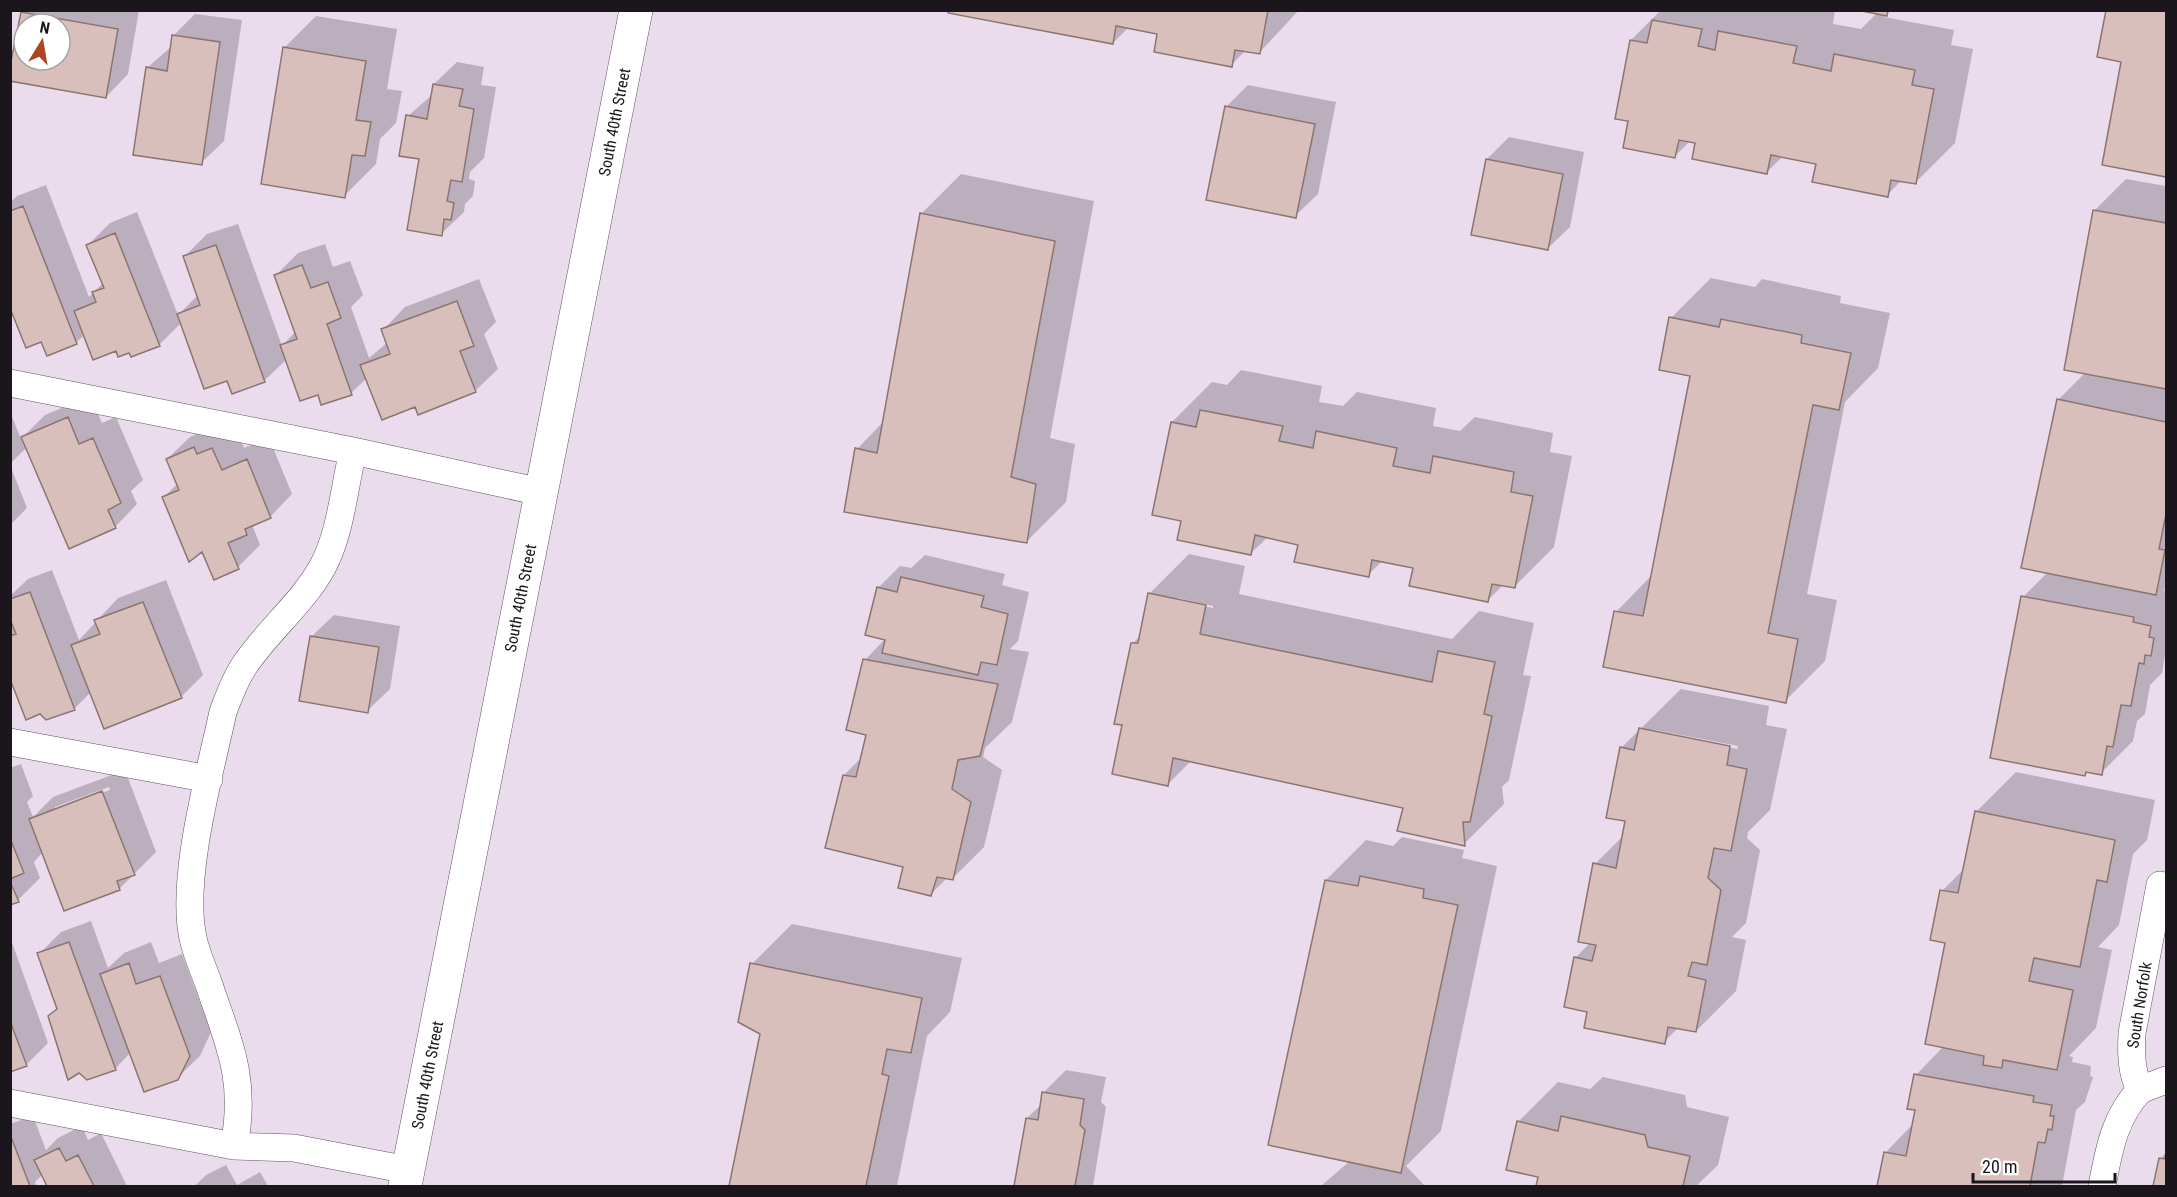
<svg xmlns="http://www.w3.org/2000/svg" width="2177" height="1197" viewBox="0 0 2177 1197" font-family="'Roboto Condensed',sans-serif">
  <rect width="100%" height="100%" fill="#eadbed"/>
  <path fill="#0003" fill-rule="evenodd" d="M24 10H139L128 74 106 97 10 80ZM24 24H60V60H24Z
    M950 10H1299L1259 53 1246 50 1231 65 1159 33 1129 27 1113 43Z
    M1661 10H1835L1833 24 1861 29 1877 13 1865 10H1891L1884 17 1954 30 1951 45 1973 49 1955 143 1915 183 1902 180 1887 195 1817 163 1783 156 1767 172 1690 141 1675 156 1630 120 1631 40Z
    M2108 10H2166V176L2103 164 2123 61Z
    M195 14 242 20 224 141 201 163 147 68 172 46 173 36Z
    M316 16 397 29 387 89 402 91 396 123 380 139 376 164 344 196 284 48Z
    M457 62 484 67 481 85 496 87 484 158 470 172 469 179 475 181 473 196 465 204 464 212 441 234 408 116 433 94 434 84Z
    M1248 85 1336 102 1318 194 1295 216 1226 107Z
    M1509 137 1584 152 1570 227 1547 249 1487 159Z
    M961 174 1094 201 1050 438 1075 444 1066 502 1026 542 857 449 884 421 921 214Z
    M2126 179 2166 186V582L2164 591H2166V650L2162 673 2150 685 2145 714 2137 721 2133 741 2101 773 2089 771 2085 775 2023 597 2048 572 2058 400 2086 372 2094 211Z
    M46 185 89 297 103 283 88 245 110 223 137 212 178 315 198 295 184 257 207 234 238 224 282 346 296 331 276 275 298 253 325 244 333 267 350 261 363 295 351 307 369 358 388 342 383 330 405 307 479 279 496 322 484 334 498 369 475 391 416 405 367 378 351 393 322 403 319 393 287 359 264 381 228 379 182 322 159 345 130 351 117 349 85 334 76 343 42 340 10 304V203L17 196Z
    M1711 278 1755 287 1762 279 1841 296 1840 303 1890 313 1878 368 1845 402 1807 594 1837 600 1825 661 1785 701 1616 612 1652 575 1691 375 1671 318Z
    M1241 370 1322 386 1319 402 1343 406 1357 392 1436 408 1433 426 1460 431 1475 417 1553 433 1550 452 1572 456 1554 547 1514 587 1503 585 1488 600 1415 567 1383 560 1368 575 1300 543 1268 537 1251 553 1183 520 1172 422 1212 382 1227 385Z
    M90 396 102 423 116 417 143 480 131 491 137 504 115 527 27 447 10 464V412L21 439 45 415Z
    M216 425 234 426 244 448 269 438 292 494 270 517 253 527 260 545 238 567 203 550 163 498 178 483 167 459 190 437Z
    M10 465 27 508 10 525Z
    M1189 554 1245 566 1239 594 1452 639 1479 611 1534 623 1523 675 1531 676 1509 780 1502 787 1504 804 1464 844 1404 807 1191 761 1167 785 1124 724 1132 644 1141 635 1149 594ZM1178 598 1213 606V608L1178 601Z
    M925 555 1005 574 1002 585 1029 592 1018 641 1010 649 1029 652 1012 722 985 748 983 757 1002 770 984 847 952 879 947 878 931 894 904 866 844 775 862 757 868 734 865 660 886 638 878 588 900 566 911 568Z
    M52 570 79 640 118 598 166 580 203 675 181 697 91 692 74 709 12 680 10 682V629L14 625 10 615V596L28 579Z
    M334 615 400 626 390 689 367 711 311 637Z
    M1681 689 1769 706 1766 725 1787 729 1770 810 1748 832 1747 838 1760 850 1746 923 1732 937 1746 940 1736 991 1696 1031 1679 1027 1664 1042 1589 1011 1575 958 1590 943 1595 864 1624 835 1627 820 1621 748ZM1655 730 1738 746 1737 749 1655 733Z
    M21 764 33 796 27 802 33 817 53 797 125 770 156 852 119 889 43 852 34 862 40 878 18 900 10 877V768ZM109 787 110 790 55 811V807Z
    M2016 772 2155 800 2147 840 2133 854 2119 925 2098 947 2112 950 2096 1028 2069 1056 2073 1057 2072 1062 2091 1066 2090 1076 2093 1077 2085 1102 2076 1110 2062 1186H1879L1886 1152 1913 1124 1916 1109V1075L1943 1047 1947 942 1942 891 1965 868 1976 812Z
    M1402 837 1464 850 1462 858 1497 866 1441 1131 1406 1166 1425 1186H1321L1351 1160 1326 880 1366 840 1393 846Z
    M91 921 108 968 124 953 151 942 159 963 182 954 211 1032 200 1056 177 1078 131 1052 115 1069 50 1016 58 1007 39 954 61 932Z
    M792 924 962 958 950 1012 927 1036 897 1186H730L762 1033 752 964Z
    M10 937 48 1043 26 1065 10 1071Z
    M1066 1070 1106 1077 1101 1102 1106 1107 1093 1186H1016L1027 1118 1042 1104 1044 1092Z
    M1603 1077 1685 1095 1687 1107 1729 1117 1718 1165 1696 1186H1537L1540 1176 1518 1122 1558 1082 1590 1089Z
    M33 1116 46 1150 58 1138 82 1126 88 1140 101 1133 127 1186H49L43 1174 35 1182 36 1186H10V1124Z
    M2166 1153V1186H2155L2160 1159Z
    M226 1165 237 1185 260 1172 268 1186H195L206 1175Z"/>
  <path fill="#d8bfbb" stroke="#8c7571" stroke-width="1.5" fill-rule="evenodd" d="M948 10H1268L1260 54 1235 50 1232 67 1154 52 1157 34 1116 26 1113 44 948 13Z
    M1857 10H1888L1887 16Z
    M2106 10H2166V177L2102 165 2121 62 2097 57Z
    M21 12 118 29 106 98 10 81V66ZM24 24H60V60H24Z
    M1652 20 1702 29 1698 46 1715 50 1718 31 1797 46 1793 63 1831 71 1834 54 1915 70 1912 85 1934 89 1916 184 1891 180 1888 197 1812 182 1816 164 1771 155 1767 174 1692 159 1695 143 1679 140 1675 158 1623 148 1628 121 1615 119 1630 40 1647 43Z
    M172 35 220 42 202 165 133 155 146 67 167 71Z
    M283 47 366 61 356 120 371 122 365 156 352 155 345 198 261 184Z
    M433 84 463 89 459 106 474 109 462 182 451 180 447 201 454 203 451 220 444 219 442 236 407 230 419 159 399 156 406 115 427 119Z
    M1225 106 1315 124 1296 218 1206 200Z
    M1486 159 1563 174 1548 250 1471 235Z
    M23 206 77 344 47 356 41 342 26 348 10 308V211Z
    M2093 210 2166 223V389L2064 370Z
    M920 213 1055 241 1011 477 1036 484 1027 543 844 512 855 448 877 453Z
    M115 233 160 346 131 357 129 353 118 357 116 351 93 360 74 311 96 302 92 292 104 288 86 245Z
    M216 245 265 382 232 394 227 381 204 389 177 314 200 305 183 256Z
    M302 265 311 288 328 282 341 318 327 324 352 395 321 405 318 395 300 401 280 345 297 339 274 275Z
    M457 301 474 346 460 351 476 392 418 415 415 407 382 420 360 365 390 354 381 329Z
    M1669 317 1719 327 1721 319 1802 335 1801 343 1851 353 1839 410 1813 405 1768 633 1798 639 1786 703 1603 667 1614 611 1643 616 1690 376 1659 370Z
    M2057 399 2166 422V514L2159 549 2165 550 2156 595 2021 568Z
    M1200 410 1283 426 1279 441 1313 448 1316 431 1397 448 1393 466 1430 473 1433 456 1514 472 1511 492 1533 496 1515 588 1492 584 1488 602 1409 586 1413 568 1372 560 1369 577 1294 562 1298 545 1255 535 1251 555 1177 540 1181 521 1152 515 1171 422 1196 427Z
    M68 417 79 444 93 438 121 503 108 510 116 528 69 549 21 437Z
    M194 447 197 454 212 448 222 470 247 459 271 518 245 529 247 535 228 543 239 569 214 580 202 552 189 562 162 497 179 490 166 459Z
    M901 577 984 596 981 607 1008 614 997 665 981 662 978 675 882 653 885 640 865 635 877 587 897 592Z
    M30 592 75 710 46 720 40 714 26 720 10 679V636L16 634 10 619V599Z
    M1148 593 1206 605 1200 634 1432 682 1438 651 1495 662 1484 714 1492 716 1470 822H1463L1465 846 1397 831 1403 808 1173 758 1168 786 1112 774 1122 725 1114 724 1131 643H1138Z
    M2021 596 2134 617 2133 622 2151 626 2149 637 2154 638 2151 656 2145 655 2144 664 2139 663 2131 706 2121 705 2113 747 2107 746 2102 775 2086 772 2085 776 1990 758Z
    M143 602 182 698 104 729 71 645 100 634 94 620Z
    M310 636 379 647 368 713 299 701Z
    M863 659 998 684 980 756 958 760 952 789 971 802 953 880 937 877 931 896 898 888 903 867 825 848 843 775 856 777 866 735 846 730Z
    M1639 728 1730 746 1727 765 1747 769 1731 851 1714 848 1708 878 1721 890 1707 965 1692 962 1688 976 1706 980 1696 1032 1668 1027 1665 1044 1584 1028 1587 1012 1564 1007 1574 957 1592 961 1596 945 1578 942 1593 863 1616 868 1625 821 1606 818 1620 747 1634 750Z
    M102 791 135 875 117 881 120 890 64 911 29 819Z
    M1975 811 2115 840 2107 882 2097 880 2080 967 2034 958 2029 981 2073 990 2057 1070 2003 1060 2002 1068 1983 1065 1984 1056 1925 1044 1945 943 1930 940 1940 890 1958 893Z
    M10 838 24 873 10 879Z
    M1360 876 1424 889 1423 898 1458 905 1401 1173 1268 1145 1325 880 1358 886Z
    M10 881 19 902 10 905Z
    M69 942 116 1070 87 1080 79 1073 68 1080 48 1016 57 1009 37 953Z
    M129 963 136 984 160 976 190 1056 178 1080 144 1092 100 974Z
    M750 963 922 998 911 1053 887 1049 882 1074 889 1076 866 1186H729L760 1034 738 1022Z
    M10 1021 27 1066 10 1072Z
    M1914 1074 2034 1096 2033 1102 2052 1105 2050 1116H2054L2052 1130 2048 1129 2045 1143 2038 1142 2030 1186H1877L1884 1152 1906 1156 1915 1110 1907 1109Z
    M1042 1092 1084 1099 1080 1125 1085 1130 1075 1186H1014L1026 1118 1038 1120Z
    M1561 1116 1645 1135 1648 1147 1690 1156 1683 1186H1536L1538 1177 1506 1170 1517 1121 1558 1131Z
    M11 1137 30 1186H10Z
    M59 1148 66 1161 78 1155 94 1186H47L34 1160Z
    M2166 1150V1186H2153L2159 1158 2165 1159Z"/>
  <g fill="none" stroke-linecap="round" stroke-linejoin="round">
    <g stroke="#5f5362" stroke-width="28">
      <path id="lane" d="M10 383 353 451 541 492
        M10 742 209 779
        M2140 1090 2166 1080
        M10 1103 234 1146 294 1148 408 1170
        M234 1146C247 1079 229 1044 208 982 203 968 196 953 193 938 180 878 210 773 223 712 229 696 234 681 244 666 267 631 303 603 323 566 341 532 344 488 353 451
        M2102 1186C2109 1150 2114 1118 2140 1090 2131 1071 2131 1054 2132 1033L2160 885"/>
    </g>
    <g stroke="#5f5362" stroke-width="34">
      <path id="street" d="M405 1186 636 10"/>
    </g>
    <use href="#lane" stroke="#fff" stroke-width="27"/>
    <use href="#street" stroke="#fff" stroke-width="33"/>
  </g>
  <g text-anchor="middle" stroke-width="4.5" stroke-linejoin="round" paint-order="stroke">
    <g font-size="16" fill="#1b161c" stroke="#fff">
      <text transform="translate(614 122) rotate(-79)" y="6">South 40th Street</text>
      <text transform="translate(520 598) rotate(-79)" y="6">South 40th Street</text>
      <text transform="translate(2139 1005) rotate(-81)" y="6">South Norfolk</text>
      <text transform="translate(427 1075) rotate(-79)" y="6">South 40th Street</text>
    </g>
  </g>
  <rect width="2177" height="1197" fill="none" stroke="#1b161c" stroke-width="24"/>
  <g transform="translate(42 42) rotate(11)"><circle r="28" fill="#ffffff" stroke="#a4a2a4" stroke-width="1.5"/>
  <path d="M0-4.5L10 22L0 15L-10 22Z" fill="#ad4523"/>
  <text y="-9" font-size="16" font-weight="bold" text-anchor="middle" fill="#1b161c">N</text>
  </g>
  <path d="M1973 1173v9h142v-9" fill="none" stroke="#1b161c" stroke-width="3"/>
  <text x="1982" y="1173" font-size="18" fill="#1b161c" stroke="#ffffff" stroke-width="4.5" paint-order="stroke">20 m</text>
</svg>
